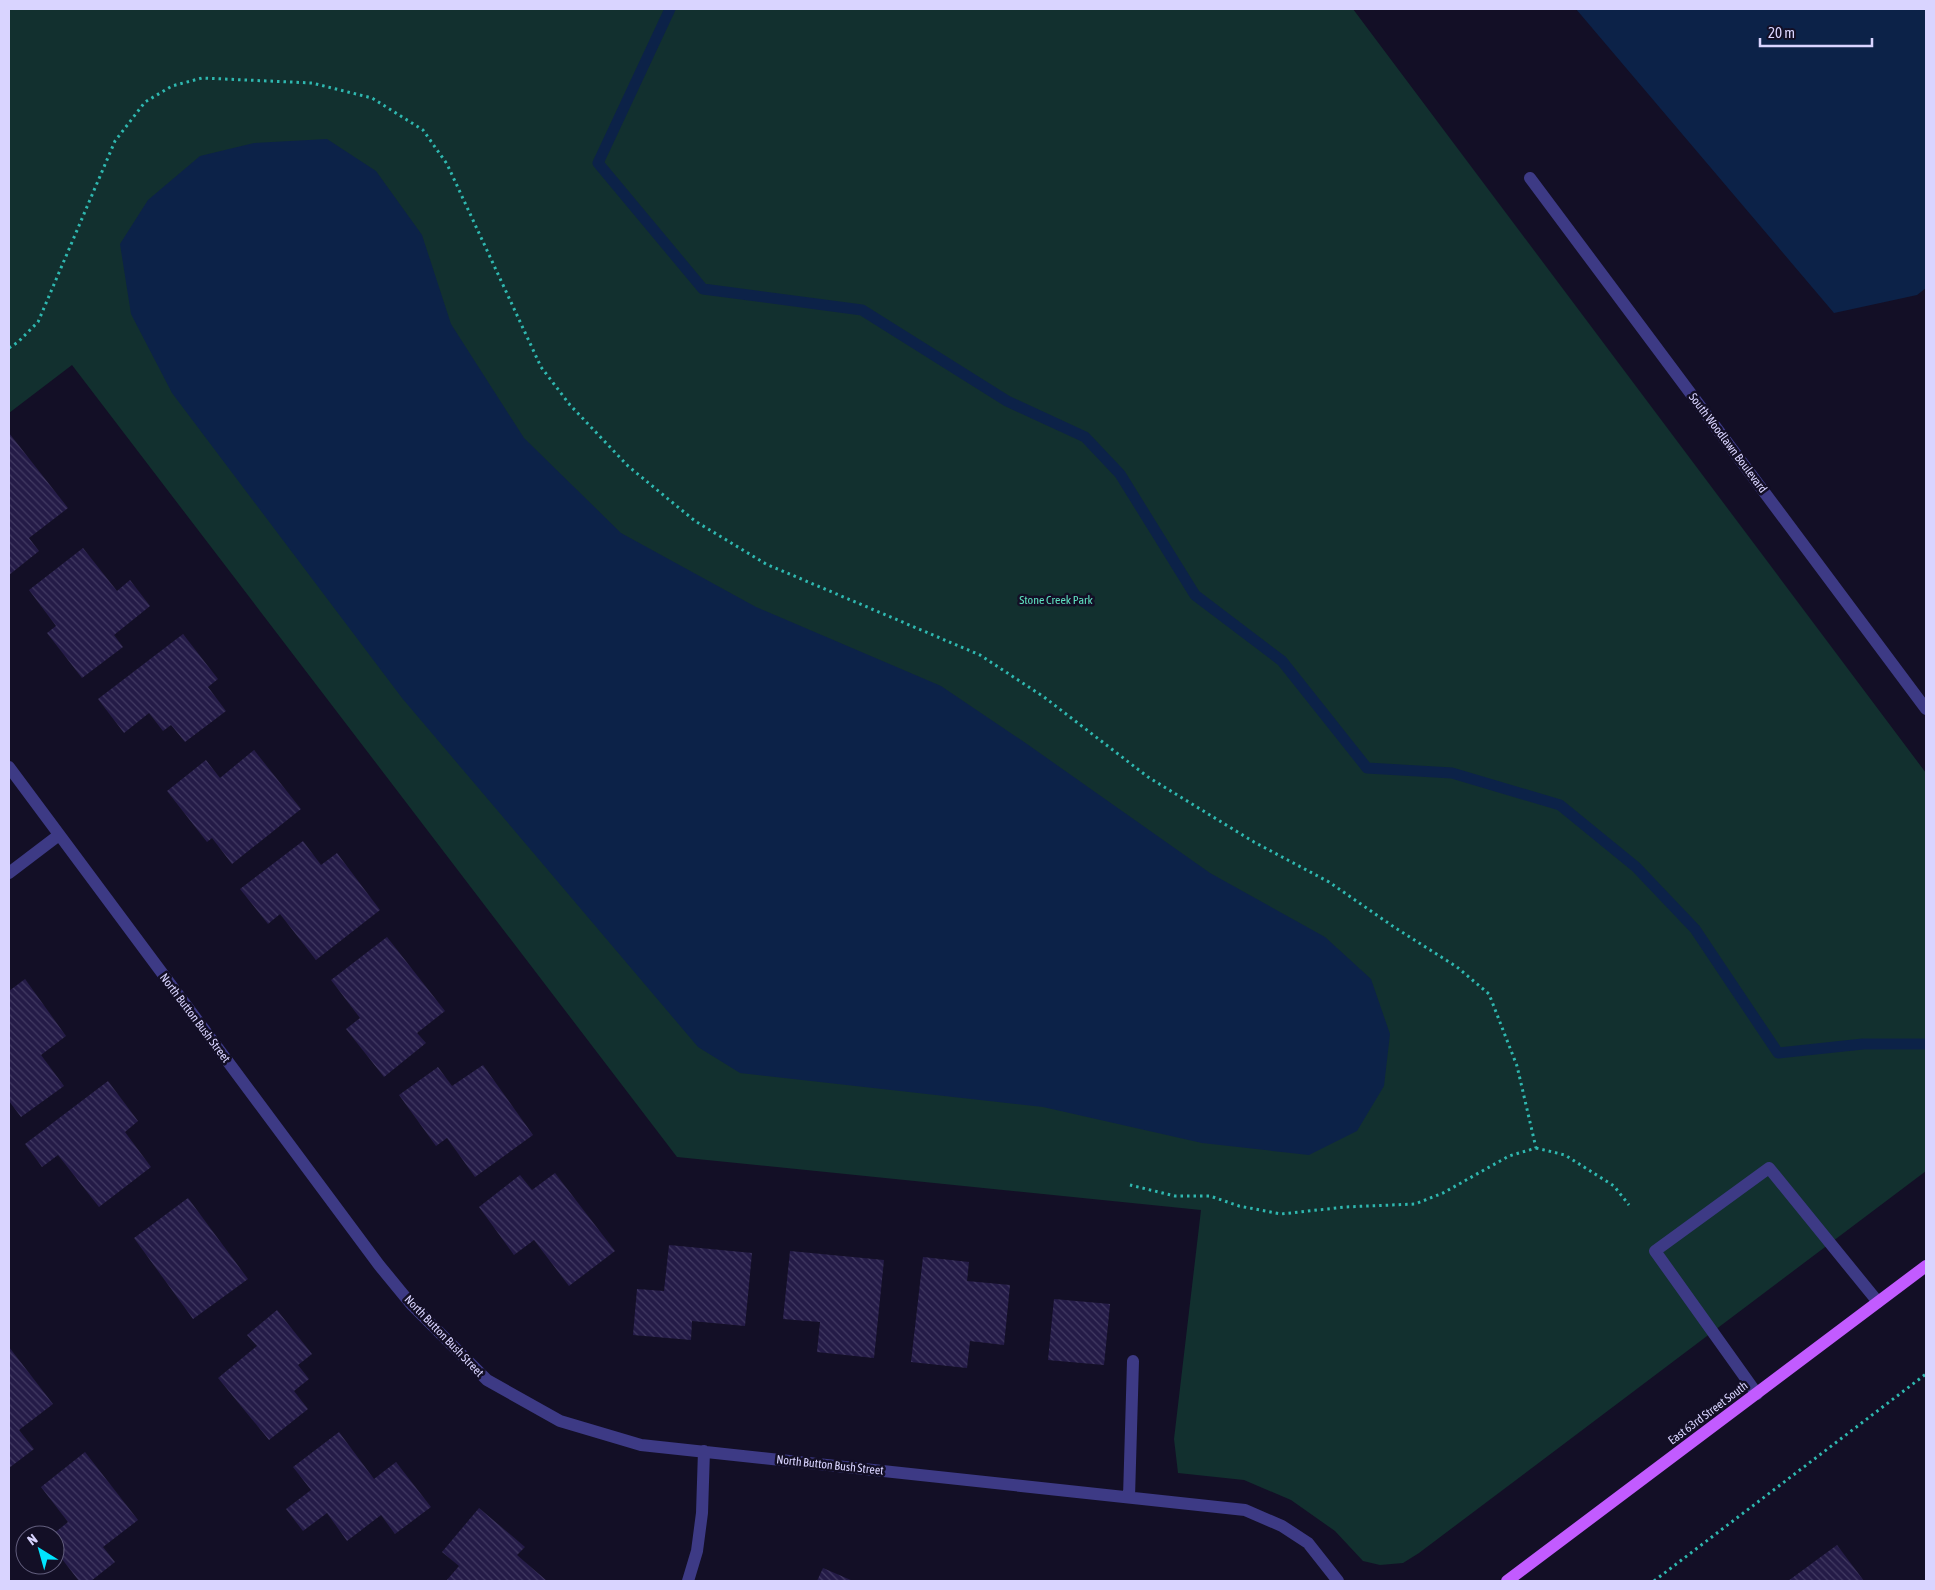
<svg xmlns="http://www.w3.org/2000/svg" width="1935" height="1590" viewBox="0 0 1935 1590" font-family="'Asap Condensed',sans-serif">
  <defs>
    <pattern id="building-back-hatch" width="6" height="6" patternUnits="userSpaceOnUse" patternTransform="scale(1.25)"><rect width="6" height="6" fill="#241b47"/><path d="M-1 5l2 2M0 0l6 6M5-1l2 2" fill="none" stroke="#433b63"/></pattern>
  </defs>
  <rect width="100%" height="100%" fill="#130f26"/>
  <path fill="#12302f" d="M9 9H1353L1926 773V1171L1419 1553 1403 1563 1380 1565 1363 1561 1335 1531 1291 1500 1244 1480 1178 1473 1174 1439 1201 1210 677 1157 72 365 9 413Z"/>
  <path fill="#0c2248" d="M1576 9H1926V288L1917 295 1834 313Z
    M327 139 376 171 422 235 451 324 524 438 621 533 756 607 941 686 1027 744 1210 873 1325 937 1371 979 1390 1034 1384 1086 1357 1131 1309 1155 1202 1143 1043 1107 740 1073 698 1047 402 698 172 393 131 314 120 244 148 200 200 156 254 143Z"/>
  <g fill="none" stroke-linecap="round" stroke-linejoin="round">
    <path stroke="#0c2248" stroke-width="11" d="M670 9 598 163 703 289 862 310 1007 401 1085 437 1120 474 1195 595 1282 661 1367 768 1452 773 1560 805 1636 867 1695 929 1778 1053 1863 1044H1926"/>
  </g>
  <path fill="url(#building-back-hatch)" d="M9 433 68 508 29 538 39 551 9 575Z
    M83 548 117 591 130 580 150 606 114 635 123 647 82 678 47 633 56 626 29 590Z
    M183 634 218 679 208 687 226 711 185 742 171 725 163 731 149 713 124 733 98 699Z
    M254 750 301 809 232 864 212 838 207 842 167 791 206 760 220 778Z
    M303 841 321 865 337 853 380 910 316 960 280 914 268 924 240 889Z
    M387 937 445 1011 417 1033 426 1043 384 1077 346 1029 360 1018 331 980Z
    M25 979 66 1036 41 1055 64 1086 21 1117 9 1101V991Z
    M483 1065 533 1135 475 1177 447 1138 436 1146 399 1095 438 1067 452 1086Z
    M108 1081 138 1121 125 1132 151 1167 99 1207 58 1155 42 1167 25 1144Z
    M555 1173 615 1251 569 1286 534 1240 514 1255 479 1207 520 1175 532 1190Z
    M188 1198 248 1279 193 1319 134 1238Z
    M669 1245 752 1253 745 1326 692 1321 691 1340 633 1335 637 1289 664 1291Z
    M790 1251 884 1260 874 1358 817 1352 820 1322 783 1319Z
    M923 1257 969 1262 967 1281 1010 1285 1004 1345 970 1341 967 1368 911 1362Z
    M1054 1299 1110 1304 1104 1365 1048 1360Z
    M277 1310 312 1354 298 1365 309 1379 294 1391 308 1409 269 1440 218 1378 257 1346 247 1335Z
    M9 1347 53 1404 19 1430 34 1449 9 1468Z
    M339 1432 374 1479 396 1462 431 1507 395 1534 381 1515 347 1541 327 1513 303 1531 286 1509 311 1490 293 1467Z
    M85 1452 138 1520 103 1547 115 1562 91 1581H79L55 1550V1535H52L68 1522 41 1487Z
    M479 1508 525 1547 517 1555 547 1581H446L459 1566 442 1552Z
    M1837 1545 1864 1581H1788Z
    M823 1568 853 1581H817Z"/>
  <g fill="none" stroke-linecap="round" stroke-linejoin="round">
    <path stroke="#2fb8b0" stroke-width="3" stroke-dasharray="2.5 4" stroke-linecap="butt" d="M9 348 18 342 38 322 115 141 145 102 172 86 202 78 312 83 372 98 423 130 447 164 541 367 570 405 628 466 695 521 766 564 980 655 1044 697 1148 777 1254 842 1329 882 1394 927 1457 967 1489 994 1517 1066 1536 1148 1509 1156 1443 1193 1415 1204 1345 1207 1281 1214 1239 1206 1210 1196H1175L1130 1185
      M1536 1148 1565 1155 1614 1186 1629 1205
      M1654 1581 1926 1374"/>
    <path stroke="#3d3a85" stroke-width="12" d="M1530 178 1926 709
      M9 767 379 1265 411 1304 487 1380 560 1421 641 1445 1245 1510 1282 1526 1308 1543 1338 1581
      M9 873 59 835
      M1757 1394 1655 1251 1769 1168 1878 1302
      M1129 1497 1133 1361
      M688 1581 697 1551 702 1513 704 1451"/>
    <path stroke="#c25bff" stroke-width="12" d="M1507 1581 1926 1266"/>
  </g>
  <g text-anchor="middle" stroke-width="5" stroke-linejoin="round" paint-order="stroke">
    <g font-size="12" fill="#d9d4ff" stroke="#130f26">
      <text transform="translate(1728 443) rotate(53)" y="4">South Woodlawn Boulevard</text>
      <text transform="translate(195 1018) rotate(53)" y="4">North Button Bush Street</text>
      <text transform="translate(444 1336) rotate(46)" y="4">North Button Bush Street</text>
      <text transform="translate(1708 1413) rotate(-37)" y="4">East 63rd Street South</text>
      <text transform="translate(830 1465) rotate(6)" y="4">North Button Bush Street</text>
    </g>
    <g font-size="12" fill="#5fe0c0" stroke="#130f26">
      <text x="1056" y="604">Stone Creek Park</text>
    </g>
  </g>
  <rect width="1935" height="1590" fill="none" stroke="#d9d4ff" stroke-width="20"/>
  <g transform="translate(40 1550) rotate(323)"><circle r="24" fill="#130f26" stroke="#625e7d"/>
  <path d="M0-4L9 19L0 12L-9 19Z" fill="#00e5ff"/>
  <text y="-8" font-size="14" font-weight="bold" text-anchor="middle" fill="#d9d4ff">N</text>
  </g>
  <path d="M1760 38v8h112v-8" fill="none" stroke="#d9d4ff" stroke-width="2.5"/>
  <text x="1768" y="38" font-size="15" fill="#d9d4ff" stroke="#130f26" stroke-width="4" paint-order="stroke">20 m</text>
</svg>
